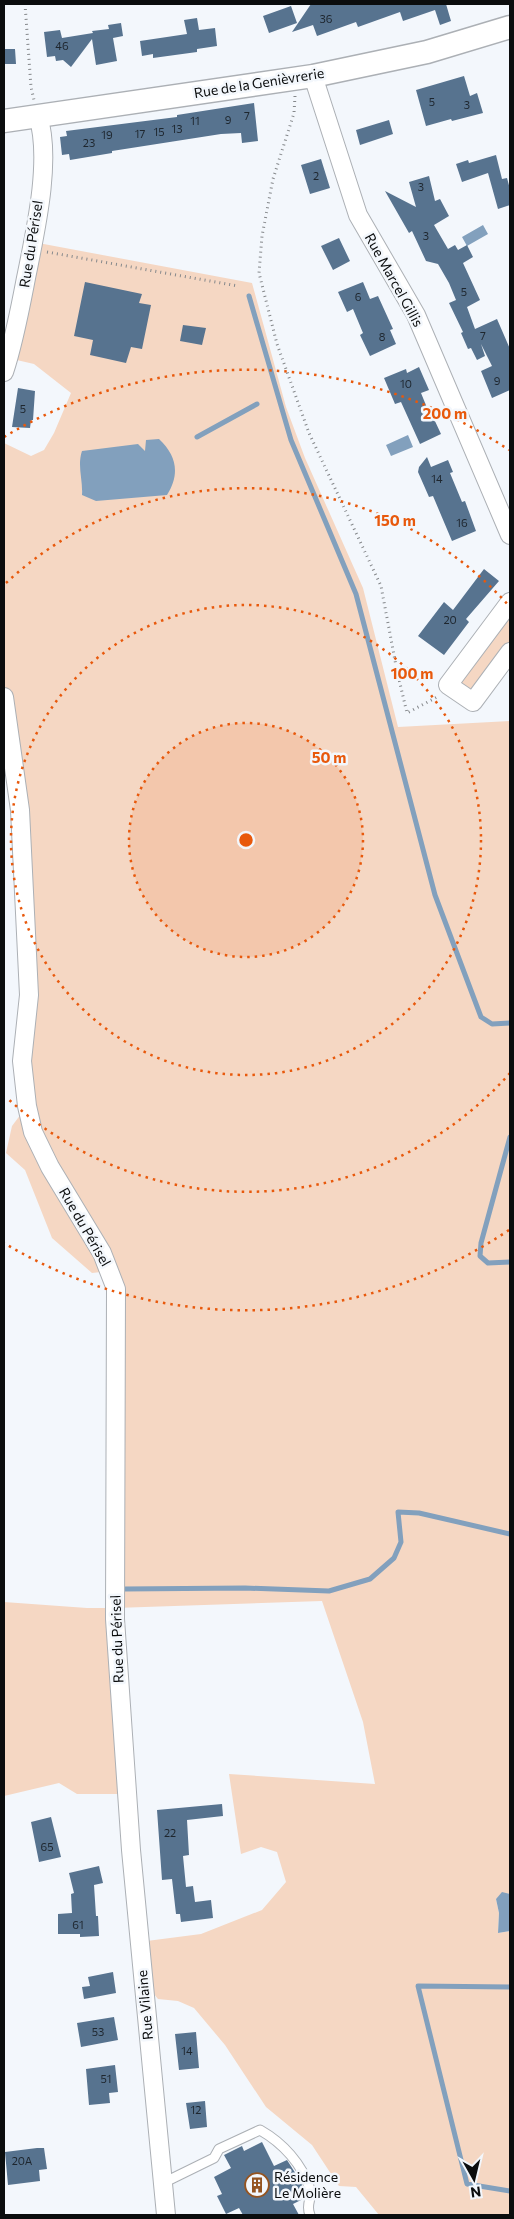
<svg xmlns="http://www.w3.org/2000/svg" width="514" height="2219" viewBox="0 0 514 2219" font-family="Commissioner,sans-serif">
  <rect width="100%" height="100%" fill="#f3f7fc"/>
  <path fill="#f5d7c3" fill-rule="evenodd" d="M33 242 252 283 286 407 305 458 363 588 398 727 510 721V1894L502 1893 496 1899 499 1913 498 1933 510 1931V2215H379L356 2187 339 2186 312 2145 266 2107 225 2045 194 2008 178 2001 158 1999 142 1979 139 1942 201 1934 262 1910 286 1882 277 1852 261 1847 241 1854 229 1774 375 1784 363 1722 322 1601 115 1608 127 1794H77L59 1783 4 1796V1602L87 1608H115L110 1271 92 1273 52 1238 25 1170 6 1153 12 1126 27 1106 29 995 4 697V443L31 456 44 450 54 433 71 393 34 364 8 358ZM146 452 82 494V484Z
    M510 613V641L477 685 472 688H466L461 682Z"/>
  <path fill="#82a0bd" d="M483 225 488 234 467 246 462 237Z
    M408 435 413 447 391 456 386 445Z
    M159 439C177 456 180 474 167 495L96 501 82 495C83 479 77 466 82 451L138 444 145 451 146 440Z
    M502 1892 510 1894V1931L498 1933 499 1913 496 1899Z"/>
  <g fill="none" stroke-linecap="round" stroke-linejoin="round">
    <path stroke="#82a0bd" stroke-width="5" d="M249 296 291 440 356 594 435 895 481 1017 492 1024 510 1023
      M197 437 257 404
      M510 1137 481 1243 480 1256 488 1263 510 1262
      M124 1589 245 1588 329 1591 370 1579 394 1558 401 1542 398 1512 419 1513 510 1534
      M510 1987 418 1986 467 2184 510 2191"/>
  </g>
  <path fill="#57738f" d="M311 4H446L451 21 440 25 435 10 403 21 400 12 358 27 356 22 317 36 313 25 292 32Z
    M291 6 297 23 269 33 263 16Z
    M197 18 199 30 215 28 217 46 197 49V52L153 58V54L142 56 140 41 187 34 184 20Z
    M121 23 123 36 113 38 117 61 96 65 92 39 71 67 63 60 56 61 55 56 47 57 44 32 60 30 62 38 93 33 92 31 109 29 108 25Z
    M4 49H15L16 64H4Z
    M464 76 470 96 477 93 483 113 452 121 451 119 426 126 416 90Z
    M254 103 258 141 242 143 241 133 221 134 112 151V153L70 160 69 154 62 155 60 137 67 136 66 131 177 117V115Z
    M389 120 393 134 360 145 356 130Z
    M496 155 502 179 507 178 510 189V205L498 209 488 173 462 182 456 164 468 160 469 163Z
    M321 159 330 188 310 194 301 165Z
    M429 176 435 201 440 199 449 216 434 225 448 249 455 245 458 250 467 245 473 257 463 263 480 300 467 307 475 329 497 319 510 349V390L492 398 481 371 492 366 481 344 485 356 477 360 471 348 468 349 461 333 463 332 449 303 456 300 449 283 438 264 426 261 412 231 409 233 385 191 416 207 409 182Z
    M339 238 350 261 333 270 321 246Z
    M85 282 142 294 139 303 151 305 142 349 131 347 126 363 90 355 93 340 74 336Z
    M363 282 370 299 378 296 393 329 390 330 396 344 370 356 360 335 363 333 353 309 347 312 338 292Z
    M183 325 206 328 202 345 180 341Z
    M419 367 429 390 421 393 432 420 434 419 441 434 420 444 401 402 395 404 384 378 406 369 407 373Z
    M18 388 35 391 33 420H31L30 428 12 427Z
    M427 457 431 467 448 460 453 472 450 473 462 502 465 501 476 531 452 541 433 496 429 497 418 472 419 467Z
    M484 569 499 581 466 619 469 622 444 655 418 636 444 602 453 610Z
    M222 1804 223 1816 187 1820 189 1855 183 1856 186 1887 193 1886 195 1902 211 1900 213 1918 181 1922 180 1914H176L172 1879 162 1880 157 1810Z
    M51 1817 61 1857 39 1862 31 1822Z
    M99 1866 103 1883 94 1885 96 1916H98L99 1936 80 1937V1934H58V1914L72 1913 71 1894 74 1893 69 1873Z
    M113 1972 116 1993 84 1999 82 1987 90 1986 88 1977Z
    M114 2017 118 2040 81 2047 77 2023Z
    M196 2032 199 2068 179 2070 175 2034Z
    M115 2065 118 2092 109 2093 110 2103 89 2105 86 2069Z
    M205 2101 207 2127 190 2129 186 2103Z
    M262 2142 274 2166 287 2160 301 2182 304 2193 303 2199 293 2204 299 2215H243L239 2208 226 2214 217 2196 222 2194 214 2177 231 2168 224 2155 242 2146 244 2151Z
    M37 2148H44L47 2169 39 2170 40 2181 8 2185 5 2152Z"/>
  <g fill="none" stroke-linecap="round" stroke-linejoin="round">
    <g stroke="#acb0b5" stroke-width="11">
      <path id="service" d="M163 2183 214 2158 219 2149 260 2130C283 2143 302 2164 310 2189 313 2198 305 2204 310 2215"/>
    </g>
    <g stroke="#acb0b5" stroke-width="20">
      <path id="minor" d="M313 76 358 215 416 315 510 535
        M4 372C14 342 20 309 26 278 35 233 52 160 38 116
        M510 602 448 685 473 702 510 652
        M4 697 20 810 29 995 22 1061 27 1106 33 1132 50 1167 102 1253 116 1289 115 1619 131 1850 166 2215"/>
    </g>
    <g stroke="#acb0b5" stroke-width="25">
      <path id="tertiary" d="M4 121 313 76 427 52 510 27"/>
    </g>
    <path stroke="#85888b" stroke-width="3" stroke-dasharray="1 4" stroke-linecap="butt" d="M25 4 31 87 34 100
      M295 96 294 113 273 179 262 236 259 273 277 344 309 433 381 586 397 671 407 713 439 696
      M47 252 238 286"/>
    <use href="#service" stroke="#fff" stroke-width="9"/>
    <use href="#minor" stroke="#fff" stroke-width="18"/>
    <use href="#tertiary" stroke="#fff" stroke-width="22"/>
  </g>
  <circle cx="246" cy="840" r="117" fill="#e8590c" fill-opacity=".12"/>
  <g fill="none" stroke="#e8590c" stroke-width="2.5" stroke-dasharray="2.5 5">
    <circle cx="246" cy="840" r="117"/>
    <circle cx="246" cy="840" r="235"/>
    <path d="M510 1073A352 352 0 0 1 6 1097M6 583A352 352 0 0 1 510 607"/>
    <path d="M509 1230A470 470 0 0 1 4 1243M4 437A470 470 0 0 1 509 450"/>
  </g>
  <defs>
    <g id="building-ring" transform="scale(1.25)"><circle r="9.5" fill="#f3f7fc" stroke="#955420" stroke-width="1.5"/><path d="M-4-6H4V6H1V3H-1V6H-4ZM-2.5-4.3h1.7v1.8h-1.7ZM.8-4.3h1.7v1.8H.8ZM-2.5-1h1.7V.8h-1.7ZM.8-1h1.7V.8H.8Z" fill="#955420"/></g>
  </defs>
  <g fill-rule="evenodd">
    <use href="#building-ring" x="257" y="2185"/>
  </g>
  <g text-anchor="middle" stroke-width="5" stroke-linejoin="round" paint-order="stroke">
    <g font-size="11" fill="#1e262e">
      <text x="326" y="23">36</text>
      <text x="62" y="50">46</text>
      <text x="432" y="106">5</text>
      <text x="467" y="109">3</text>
      <text x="247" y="120">7</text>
      <text x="228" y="124">9</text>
      <text x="195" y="125">11</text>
      <text x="177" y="133">13</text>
      <text x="159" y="136">15</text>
      <text x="140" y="138">17</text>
      <text x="107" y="139">19</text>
      <text x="89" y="147">23</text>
      <text x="316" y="180">2</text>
      <text x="421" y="191">3</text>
      <text x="426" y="240">3</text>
      <text x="464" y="296">5</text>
      <text x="358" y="301">6</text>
      <text x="483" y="340">7</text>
      <text x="382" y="341">8</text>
      <text x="497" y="385">9</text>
      <text x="406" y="388">10</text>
      <text x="23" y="413">5</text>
      <text x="437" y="483">14</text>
      <text x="462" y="527">16</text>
      <text x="450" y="624">20</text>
      <text x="170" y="1837">22</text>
      <text x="47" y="1851">65</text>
      <text x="78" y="1929">61</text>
      <text x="98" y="2036">53</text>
      <text x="187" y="2055">14</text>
      <text x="106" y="2083">51</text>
      <text x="196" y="2114">12</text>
      <text x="22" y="2165">20A</text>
    </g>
    <g font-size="14" fill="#0b0d0e" stroke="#f3f7fc">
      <text transform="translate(259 83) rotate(-9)" y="5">Rue de la Genièvrerie</text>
      <text transform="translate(31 244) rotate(-81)" y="5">Rue du Périsel</text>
      <text transform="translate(394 280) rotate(61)" y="5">Rue Marcel Gillis</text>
      <text transform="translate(85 1227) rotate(60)" y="5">Rue du Périsel</text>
      <text transform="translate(117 1639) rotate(-92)" y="5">Rue du Périsel</text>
      <text transform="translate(145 2005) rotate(-95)" y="5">Rue Vilaine</text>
    </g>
    <g font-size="14" fill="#0b0d0e" stroke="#f3f7fc" text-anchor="start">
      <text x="274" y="2182">Résidence<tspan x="274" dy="16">Le Molière</tspan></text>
    </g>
  </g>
  <circle cx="246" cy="840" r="8" fill="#e8590c" stroke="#f3f7fc" stroke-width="2.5"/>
  <g font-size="15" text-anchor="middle" font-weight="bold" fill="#e8590c" stroke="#f3f7fc" stroke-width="5" stroke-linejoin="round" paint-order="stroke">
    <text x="445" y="419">200 m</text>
    <text x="395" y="526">150 m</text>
    <text x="412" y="679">100 m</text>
    <text x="329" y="763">50 m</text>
  </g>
  <rect width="514" height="2219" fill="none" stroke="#0b0d0e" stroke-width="10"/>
  <g transform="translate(474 2179) rotate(172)" stroke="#f3f7fc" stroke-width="4" paint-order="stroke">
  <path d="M0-4L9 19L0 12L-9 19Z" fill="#0b0d0e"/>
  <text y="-8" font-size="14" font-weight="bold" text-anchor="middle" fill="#0b0d0e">N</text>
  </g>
</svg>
